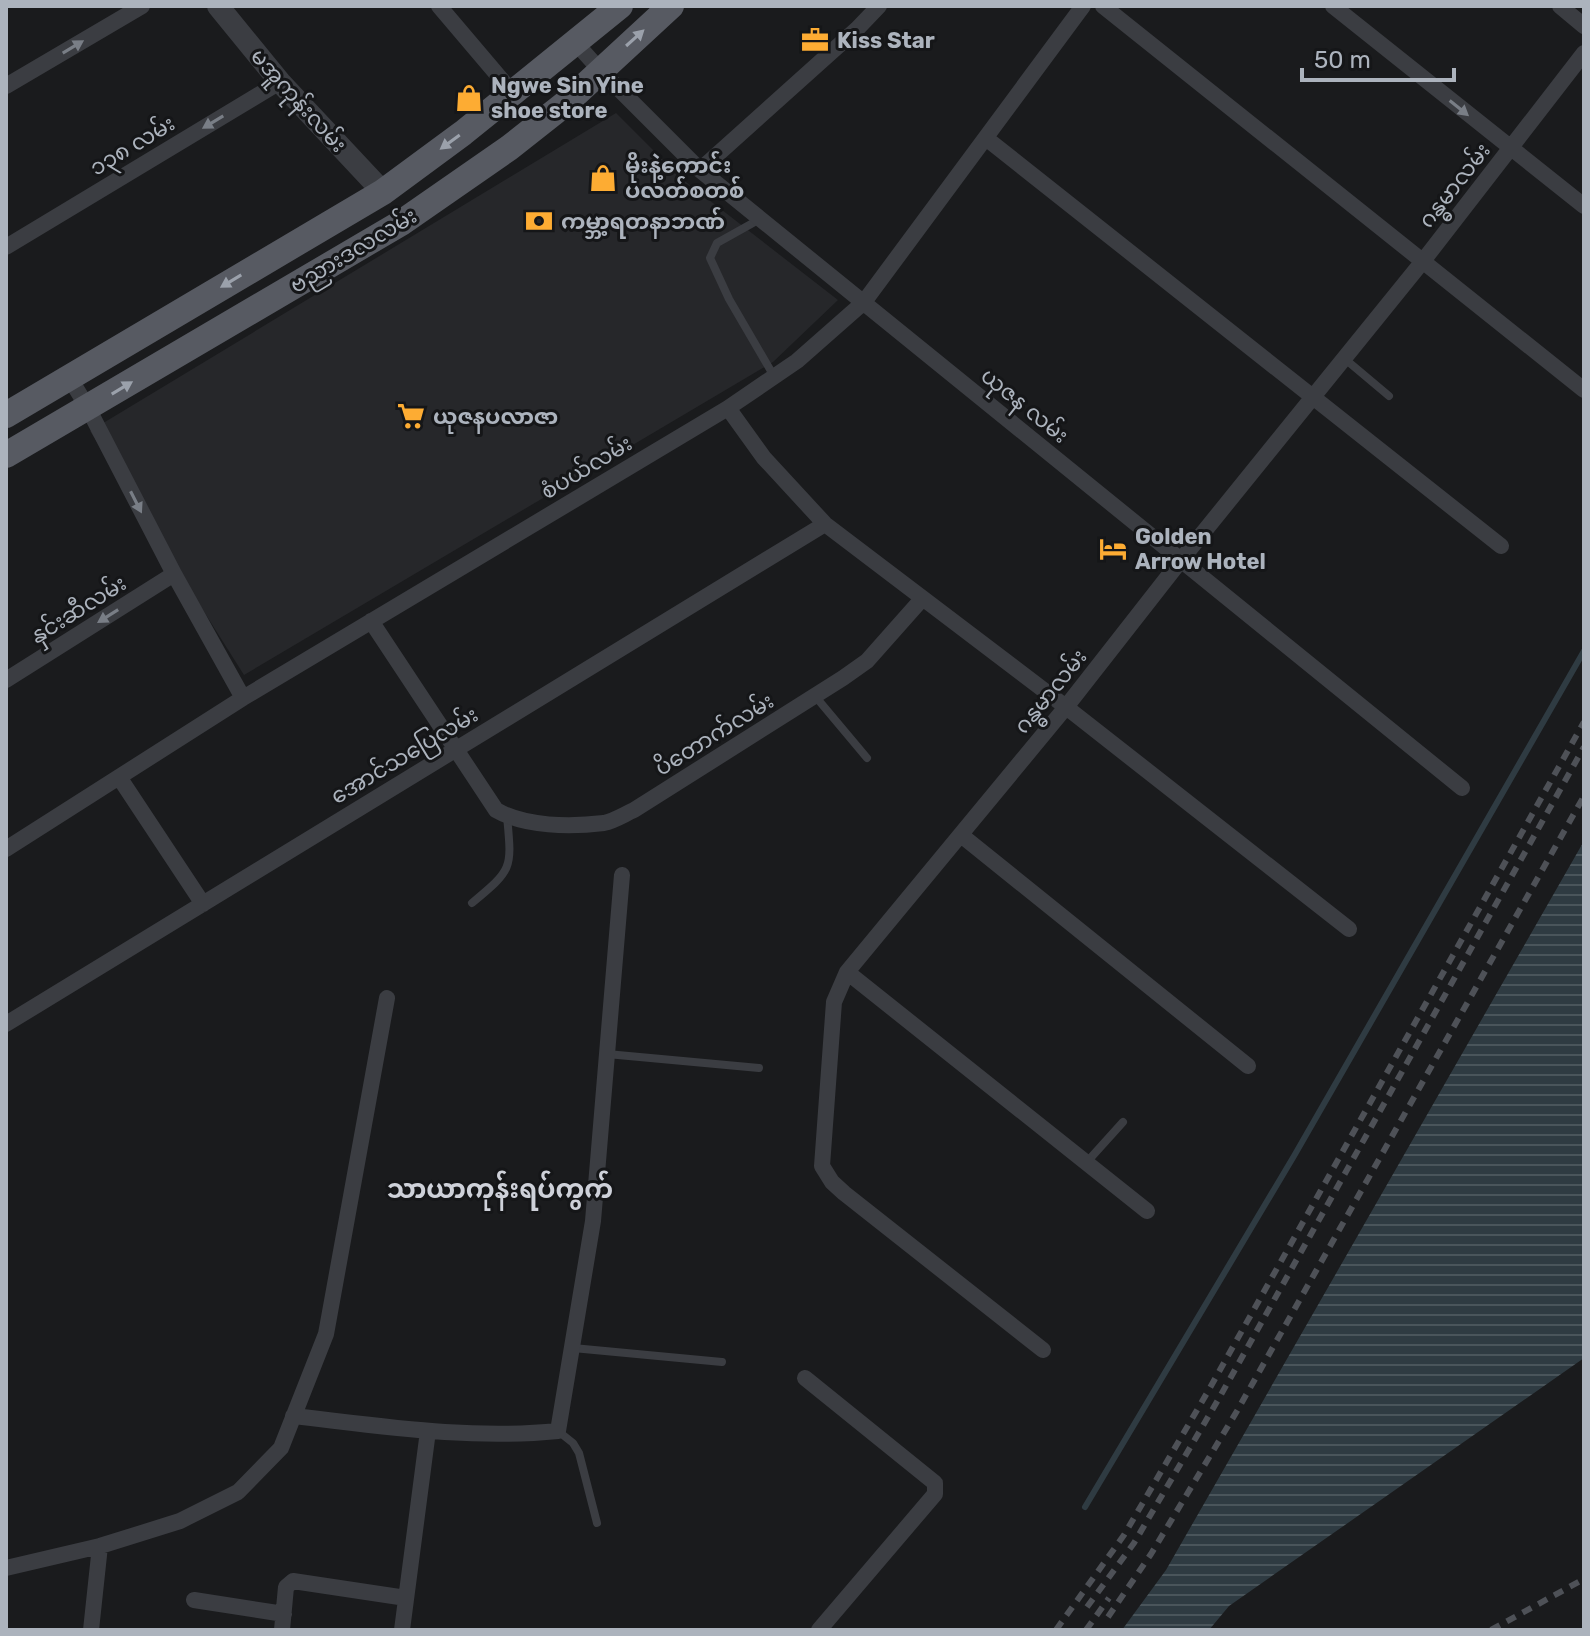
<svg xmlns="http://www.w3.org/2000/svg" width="1590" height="1636" viewBox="0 0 1590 1636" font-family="Rubik,'Noto Sans Myanmar',sans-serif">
  <defs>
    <pattern id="water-rules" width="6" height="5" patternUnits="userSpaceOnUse" patternTransform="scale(2)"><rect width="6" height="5" fill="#2f3b42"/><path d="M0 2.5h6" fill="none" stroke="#4a555b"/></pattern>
  </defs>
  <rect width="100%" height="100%" fill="#1a1b1d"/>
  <path fill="#26272a" d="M616 113 682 179 838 300 773 362 244 675 90 431Z"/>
  <path fill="url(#water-rules)" d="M1584 841V1358L1229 1606 1209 1630H1122L1166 1570Z"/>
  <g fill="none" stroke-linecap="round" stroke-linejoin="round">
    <path stroke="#2f3b42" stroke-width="6" d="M1085 1507 1294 1156 1584 651"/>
    <path stroke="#3b3d42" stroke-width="8" d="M760 219 717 243 710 258 729 299 775 378
      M1345 359 1389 396
      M815 696 867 758
      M472 903C513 869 512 869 507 816
      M607 1054 759 1068
      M1086 1163 1123 1122
      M573 1348 722 1362
      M558 1431 573 1443 579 1453 597 1523"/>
    <path stroke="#3b3d42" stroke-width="16" d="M439 6 512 92
      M1103 6 1584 390
      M1333 6 1584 206
      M1560 6 1584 26
      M574 41 600 70 700 170 1462 788
      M6 86 142 6
      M987 139 1501 546
      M700 170 857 29 879 6
      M6 247 280 82
      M69 377 88 408 174 574 243 698
      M728 408 764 458 825 524 1066 707 1349 929
      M371 621 496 810C525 827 571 827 604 823 614 821 625 814 634 810L843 678 867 661 922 599
      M6 680 174 574
      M119 777 203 904
      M961 835 1248 1066
      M6 849 243 698 728 408 797 361 864 302 1083 6
      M847 972 1147 1211
      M6 1024 825 524
      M1043 1350 844 1193 832 1182 822 1166 834 1002 847 972 1066 707 1181 560 1423 261 1584 53
      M805 1378 935 1483V1494L819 1630
      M293 1416C381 1426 470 1440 558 1431L593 1221 622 875
      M6 1568 100 1546 180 1521 238 1492 281 1448 326 1334 387 998
      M194 1600 284 1614
      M91 1630 100 1546
      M282 1630 286 1587 293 1581 406 1598
      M402 1630 428 1431"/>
    <path stroke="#3b3d42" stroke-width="22" d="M218 6 280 82 383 192"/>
    <path stroke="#575a62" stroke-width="26" d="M6 415 383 192 463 133 620 6
      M6 455 401 223 509 148 566 103 671 6"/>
    <path stroke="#4e5157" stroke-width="6" stroke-dasharray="10 8" stroke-linecap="butt" d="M1087 1607 1134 1543 1218 1400 1584 747
      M1108 1617 1151 1554 1237 1411 1584 796
      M1056 1630 1124 1535 1207 1393 1584 722
      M1086 1630 1109 1598
      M1491 1630 1584 1579"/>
  </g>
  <defs><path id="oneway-solid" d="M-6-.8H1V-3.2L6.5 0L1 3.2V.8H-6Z" transform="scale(2)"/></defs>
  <g fill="#9ba1ab">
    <use href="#oneway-solid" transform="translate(635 38) rotate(-42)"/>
    <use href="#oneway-solid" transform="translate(450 142) rotate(144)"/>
    <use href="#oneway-solid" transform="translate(231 281) rotate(149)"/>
    <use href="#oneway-solid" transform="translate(122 388) rotate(-31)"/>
  </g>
  <g fill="#797e86">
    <use href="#oneway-solid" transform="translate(73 47) rotate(-31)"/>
    <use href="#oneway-solid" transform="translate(1459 108) rotate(39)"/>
    <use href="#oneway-solid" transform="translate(213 122) rotate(149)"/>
    <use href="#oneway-solid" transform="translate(136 502) rotate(63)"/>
    <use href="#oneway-solid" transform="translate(108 616) rotate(148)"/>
  </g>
  <defs>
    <g id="office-bare" transform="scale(2.16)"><path d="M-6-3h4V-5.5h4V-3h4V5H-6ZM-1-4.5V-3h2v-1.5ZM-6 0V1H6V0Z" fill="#fdac33" stroke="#151618" stroke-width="2.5" paint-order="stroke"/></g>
    <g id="shop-bare" transform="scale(2.16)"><path d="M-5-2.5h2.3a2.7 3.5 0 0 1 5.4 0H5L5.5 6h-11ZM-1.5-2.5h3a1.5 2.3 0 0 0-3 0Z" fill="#fdac33" stroke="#151618" stroke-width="2.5" paint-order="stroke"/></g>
    <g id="bank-bare" transform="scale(2.16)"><path d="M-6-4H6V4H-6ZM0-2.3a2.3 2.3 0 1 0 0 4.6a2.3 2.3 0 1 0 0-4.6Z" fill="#fdac33" stroke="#151618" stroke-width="2.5" paint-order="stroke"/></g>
    <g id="supermarket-bare" transform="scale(2.16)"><path d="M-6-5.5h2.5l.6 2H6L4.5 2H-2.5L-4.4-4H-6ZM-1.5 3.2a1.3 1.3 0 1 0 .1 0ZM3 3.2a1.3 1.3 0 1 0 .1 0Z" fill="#fdac33" stroke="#151618" stroke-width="2.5" paint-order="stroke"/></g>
    <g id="hotel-bare" transform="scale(2.16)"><path d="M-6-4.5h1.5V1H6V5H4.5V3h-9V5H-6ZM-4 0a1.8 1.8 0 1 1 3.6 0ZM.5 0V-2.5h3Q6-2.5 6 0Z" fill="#fdac33" stroke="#151618" stroke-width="2.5" paint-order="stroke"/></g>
  </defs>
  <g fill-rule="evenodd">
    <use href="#office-bare" x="815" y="40"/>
    <use href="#shop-bare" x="469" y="98"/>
    <use href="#shop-bare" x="603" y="178"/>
    <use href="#bank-bare" x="539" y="221"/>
    <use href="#supermarket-bare" x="411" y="416"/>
    <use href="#hotel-bare" x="1113" y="549"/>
  </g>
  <g text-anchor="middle" stroke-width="6" stroke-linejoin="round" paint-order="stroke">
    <g font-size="22" font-weight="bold" fill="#acb3bd" stroke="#151618" text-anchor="start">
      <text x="837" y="48">Kiss Star</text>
      <text x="491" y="93">Ngwe Sin Yine<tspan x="491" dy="25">shoe store</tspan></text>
      <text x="625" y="173">မိုးနဲ့ကောင်း<tspan x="625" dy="25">ပလတ်စတစ်</tspan></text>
      <text x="561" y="229">ကမ္ဘာ့ရတနာဘဏ်</text>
      <text x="433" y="424">ယုဇနပလာဇာ</text>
      <text x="1135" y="544">Golden<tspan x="1135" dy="25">Arrow Hotel</tspan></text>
    </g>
    <g font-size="22" fill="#acb3bd" stroke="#151618">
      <text transform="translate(299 100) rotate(48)" y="8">မအူကုန်းလမ်း</text>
      <text transform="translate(132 145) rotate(-31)" y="8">၁၃၈ လမ်း</text>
      <text transform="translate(1454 185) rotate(-52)" y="8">ဂန္ဓမာလမ်း</text>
      <text transform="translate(353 250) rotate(-31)" y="8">ဗညားဒလလမ်း</text>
      <text transform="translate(1025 405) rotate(39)" y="8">ယုဇန လမ်း</text>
      <text transform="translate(586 467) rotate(-31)" y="8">စံပယ်လမ်း</text>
      <text transform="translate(78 609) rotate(-32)" y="8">နှင်းဆီလမ်း</text>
      <text transform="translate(1050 691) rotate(-51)" y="8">ဂန္ဓမာလမ်း</text>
      <text transform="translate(714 734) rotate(-32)" y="8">ပိတောက်လမ်း</text>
      <text transform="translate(404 755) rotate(-31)" y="8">အောင်သပြေလမ်း</text>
    </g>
    <g font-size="26" font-weight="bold" fill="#ced1d9" stroke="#151618">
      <text x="500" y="1198">သာယာကုန်းရပ်ကွက်</text>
    </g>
  </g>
  <rect width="1590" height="1636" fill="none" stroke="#acb3bd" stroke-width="16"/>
  <path d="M1302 68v12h152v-12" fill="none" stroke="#acb3bd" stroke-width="4"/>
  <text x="1314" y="68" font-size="24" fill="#acb3bd" stroke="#151618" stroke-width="6" paint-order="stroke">50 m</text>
</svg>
